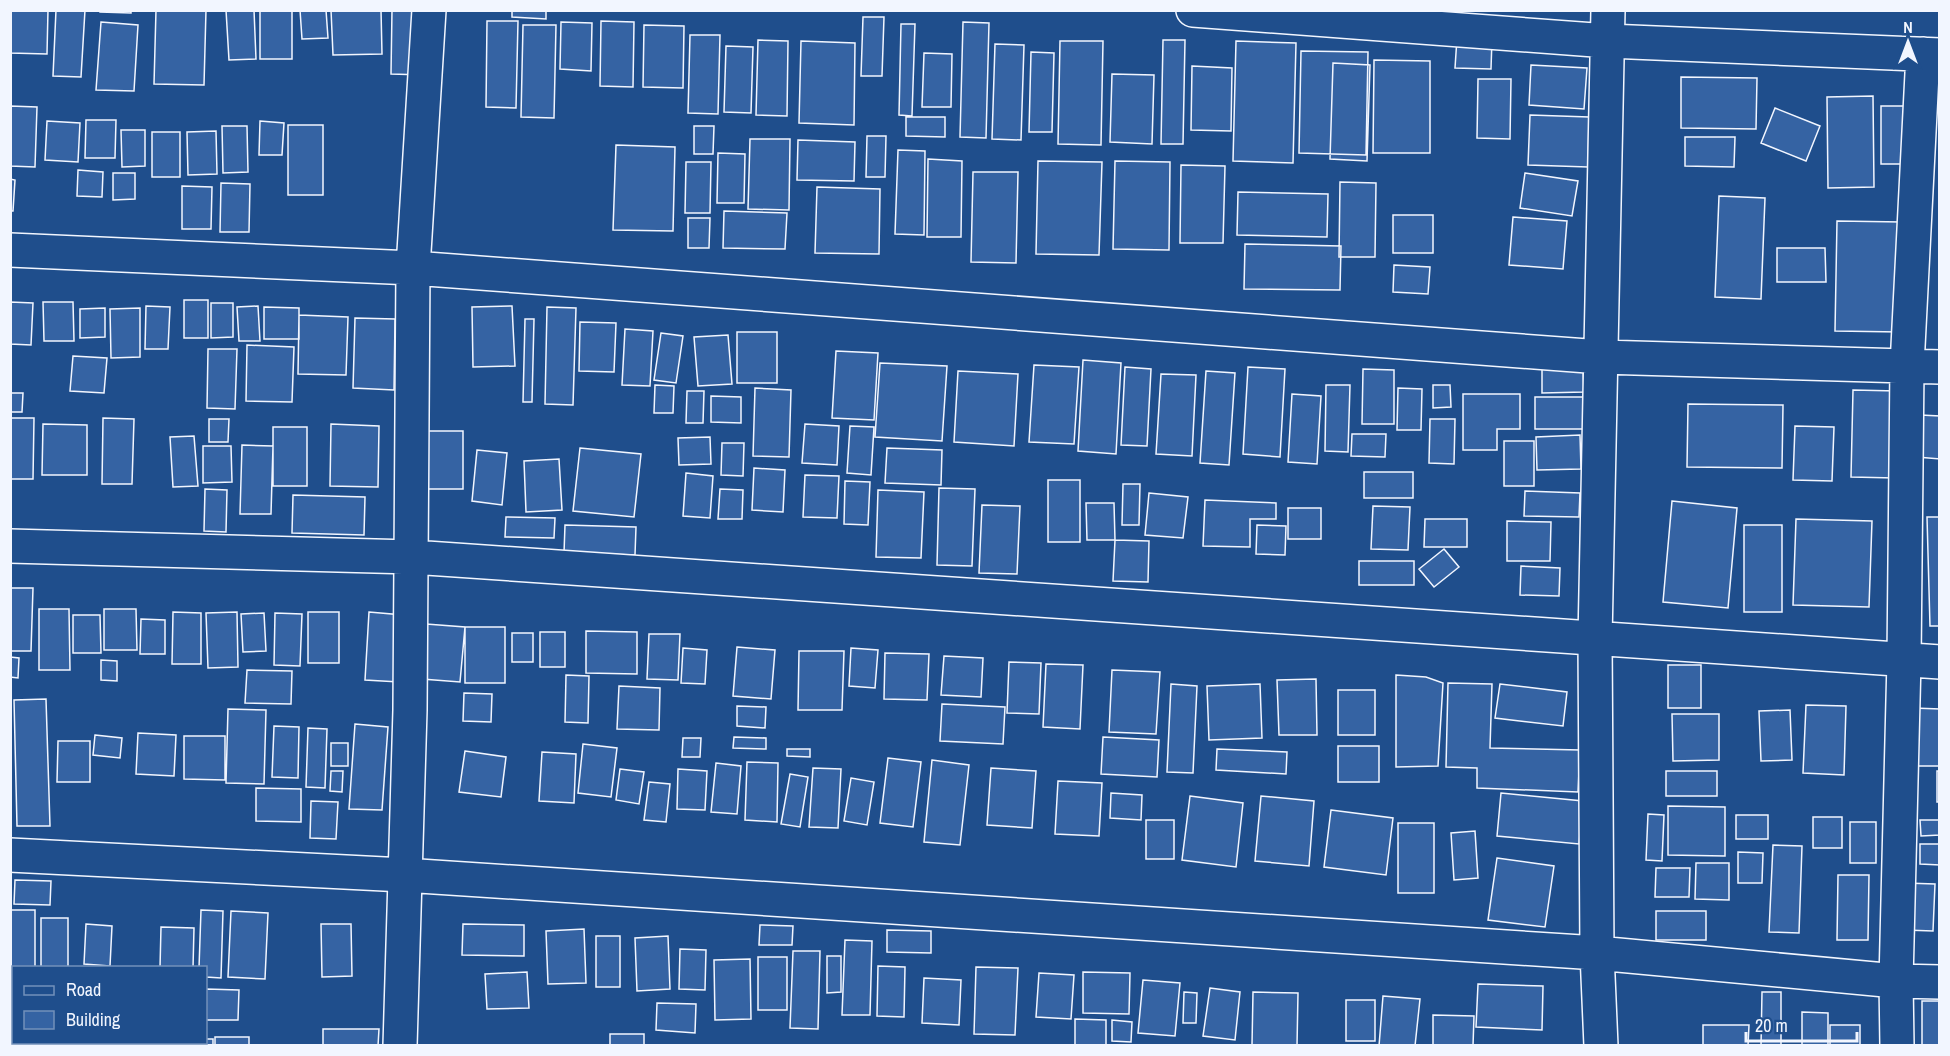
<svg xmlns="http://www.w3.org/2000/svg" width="1950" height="1056" viewBox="0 0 1950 1056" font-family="'Archivo Narrow',sans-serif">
  <rect width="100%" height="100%" fill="#1f4e8c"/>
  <path fill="#3563a3" stroke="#f2f6ff" stroke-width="1.5" d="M10 10H48L47 54 10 53Z
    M56 10H85L81 77 53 76Z
    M100 10H131V13L100 12Z
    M156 10H206L204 85 154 84Z
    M226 10H254L256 59 229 60Z
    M260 10H292V59H260Z
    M300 10H326L328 38 302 39Z
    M331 10H381L382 54 333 55Z
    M392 10H426L424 75 391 74Z
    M512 10H546V19L512 17Z
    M863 17H884L882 76H861Z
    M487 21H518L516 108 486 107Z
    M601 21 634 22 633 87 600 86Z
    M101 22 138 25 134 91 96 90Z
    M561 22 592 23 591 71 560 69Z
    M963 22 989 23 986 138 960 137Z
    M901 24H915L912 116 899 115Z
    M523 25H556L554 118 521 117Z
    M644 25 684 26 683 88 643 87Z
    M690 35H720L718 114 688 113Z
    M1457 38 1492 39 1491 69 1455 68Z
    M758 40 788 41 787 116 756 115Z
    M1163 40H1185L1183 144H1161Z
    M801 41 855 43 854 125 799 123Z
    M1060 41H1103L1101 145 1058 144Z
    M1236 41 1296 43 1293 163 1233 161Z
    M995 44 1024 45 1021 140 992 139Z
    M726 46 753 47 751 113 724 112Z
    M1301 51 1368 52 1366 155 1299 153Z
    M1031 52 1054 53 1052 132H1029Z
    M924 53 952 54 951 107H922Z
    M1374 60 1430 61V153H1373Z
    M1333 63 1370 65 1367 161 1330 159Z
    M1531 65 1587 68 1584 109 1529 105Z
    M1192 66 1232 68 1231 131 1191 130Z
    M1112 74 1154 75 1152 144 1110 142Z
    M1681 77 1757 78 1756 129 1681 128Z
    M1478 79H1511L1510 139 1477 138Z
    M1873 96 1874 187 1828 188 1827 97Z
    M10 106 37 107 35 167 10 166Z
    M1881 106H1907V164H1881Z
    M1775 108 1820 126 1806 161 1761 143Z
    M1530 115 1589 117 1588 167 1528 165Z
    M906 117H945V137L906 136Z
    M86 120H116L115 158H85Z
    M47 121 80 123 78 162 45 160Z
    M260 121 284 123 282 155H259Z
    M288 125H323V195H288Z
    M222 126H247L248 172 223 173Z
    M694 126H714L713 154H694Z
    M121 130H145V166L122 167Z
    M216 131 217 174 188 175 187 132Z
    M152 132H180V177H152Z
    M867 136H886L885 177H866Z
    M1685 137H1735L1734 167 1685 166Z
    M750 139H790L789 210 748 209Z
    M798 140 855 142 854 181 797 180Z
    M616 145 675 147 673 231 613 230Z
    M898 150 925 151 924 235 895 234Z
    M718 153 745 154 744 203H717Z
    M928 159 962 161 961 237H927Z
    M1038 161 1102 162 1099 255 1036 254Z
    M1115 161 1170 162 1169 250 1113 249Z
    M686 162H711L710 213H685Z
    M1181 165 1225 166 1223 243H1180Z
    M78 170 103 172 102 197 77 196Z
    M973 172H1018L1016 263 971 262Z
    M113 173H135V199L113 200Z
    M1525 173 1578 181 1572 216 1520 208Z
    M10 179 15 180 13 211H10Z
    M1340 182 1376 183 1375 257H1339Z
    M221 183 250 184 249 232H220Z
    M182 186 212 187 211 229H182Z
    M817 187 880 189 879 254 815 253Z
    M1238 192 1328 194 1327 237 1237 235Z
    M1719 196 1765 198 1761 299 1715 297Z
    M724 211 787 213 785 249 723 248Z
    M1393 215H1433V253H1393Z
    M1513 217 1567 221 1563 269 1509 265Z
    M688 218H710L709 248H688Z
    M1837 221 1902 222 1900 332 1835 331Z
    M1245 244 1341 246 1340 290 1244 289Z
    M1777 248H1825L1826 282H1777Z
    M1394 265 1430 267 1428 294 1393 292Z
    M184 300H208V338H184Z
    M10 302 33 303 31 345 10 344Z
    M43 302H73L74 341H44Z
    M211 303H233V337L211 338Z
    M146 306 170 307 168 349H145Z
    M258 306 260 341H239L237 307Z
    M512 306 515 366 473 367 472 307Z
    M264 307 299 308V339H264Z
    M547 307 576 308 573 405 545 404Z
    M105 308V337L80 338V309Z
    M140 308V357L111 358 110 309Z
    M299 315 348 317 346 375 298 374Z
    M355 318 395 319 394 390 353 388Z
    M525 319H534L532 402H523Z
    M580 322 616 323 614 372 579 371Z
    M625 329 653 331 650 386 622 385Z
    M737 332H777V383H737Z
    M661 333 683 336 676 383 654 380Z
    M728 335 732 384 698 386 694 337Z
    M247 345 294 347 292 402 246 401Z
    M208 349H237L235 409 207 408Z
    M836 351 878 353 874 420 832 418Z
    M73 356 107 358 104 393 70 391Z
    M1083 360 1121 363 1116 454 1078 451Z
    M880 363 947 366 942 441 875 437Z
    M1034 365 1079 367 1074 444 1029 442Z
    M1125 367 1151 369 1147 446 1121 445Z
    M1248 367 1285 369 1280 457 1243 454Z
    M1363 369 1394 370V424H1362Z
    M1542 369H1583L1584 392 1542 393Z
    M958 371 1018 374 1014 446 954 442Z
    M1206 371 1235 373 1229 465 1200 463Z
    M1161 374 1196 375 1192 456 1156 454Z
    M655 385 674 386 673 413H654Z
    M1326 385H1350L1348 452 1325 451Z
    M1433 385H1450L1451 407 1433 408Z
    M755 388 791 390 789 457 753 456Z
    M1398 388 1422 389 1421 430H1397Z
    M1853 390 1897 391 1895 478 1851 477Z
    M687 391H704L703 423H686Z
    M10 393H23L22 412H10Z
    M1292 394 1321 396 1317 464 1288 462Z
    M1463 394H1520V429H1497V450H1463Z
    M711 396 741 397V423L711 422Z
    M1535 397H1584V429H1535Z
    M1688 404 1783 405 1782 468 1687 467Z
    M1920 415 1940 416V459L1917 457Z
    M10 418H34L33 479H10Z
    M103 418 134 419 132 484H102Z
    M209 419H229L228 442H209Z
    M1430 419H1455L1454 464 1429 463Z
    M43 424 87 425V475H42Z
    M331 424 379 426 378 487 330 486Z
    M805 424 839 426 837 465 802 463Z
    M850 426 874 427 871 475 847 473Z
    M1795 426 1834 427 1832 481 1793 480Z
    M273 427H307V486H273Z
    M426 431H463V489H426Z
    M1352 434H1386L1385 457 1351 456Z
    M1580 435 1581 469 1537 470 1536 437Z
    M194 436 198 486 173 487 170 437Z
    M710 437 711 464 679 465 678 438Z
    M1504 441H1534V486H1504Z
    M722 443H744L743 476 721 475Z
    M242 445 273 446 271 514H240Z
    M203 446H231L232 482 203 483Z
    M580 448 641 454 634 517 573 511Z
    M887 448 942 450 941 485 885 483Z
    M477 450 507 453 502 505 472 501Z
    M559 459 562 510 526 512 524 461Z
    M754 468 785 470 783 512 752 510Z
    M1364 472H1413V498H1364Z
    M686 473 713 476 710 518 683 516Z
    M805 475 839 476 837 518 803 517Z
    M1048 480H1080V542H1048Z
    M845 481 870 482 868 525 844 524Z
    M1123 484H1140L1139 525H1122Z
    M939 488 975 489 972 566 937 565Z
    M205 489 227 490 226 532 204 531Z
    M720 489 743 490 742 519H718Z
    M878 490 924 492 921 558 876 557Z
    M1525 491 1580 493 1579 517 1524 516Z
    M1149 493 1188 497 1183 538 1145 535Z
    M293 495 365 497 364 535 292 533Z
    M1205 500 1276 503V519H1250V547L1203 546Z
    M1672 501 1737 508 1728 608 1663 602Z
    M1086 503H1114L1115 540H1087Z
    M982 505 1020 506 1017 574 979 573Z
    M1373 506 1410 507 1408 550 1371 549Z
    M1288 508H1321V539H1288Z
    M506 517 555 518 554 538 505 537Z
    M1927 517H1940V626H1930Z
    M1425 519H1467V547H1424Z
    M1796 519 1872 521 1869 607 1793 605Z
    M1507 521 1551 522 1550 561H1507Z
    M565 525 636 527 635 555 564 553Z
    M1257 525 1286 526 1285 555 1256 554Z
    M1744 525H1782V612H1744Z
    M1115 540 1149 541 1148 582 1113 581Z
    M1444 549 1459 567 1434 587 1419 569Z
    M1359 561H1414V585H1359Z
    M1521 566 1560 568 1559 596 1520 595Z
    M10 588H33L31 651H10Z
    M39 609H69L70 670H39Z
    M104 609H136L137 650H104Z
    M173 612 201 613V664H172Z
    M237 612 238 667 208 668 206 613Z
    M308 612H339V663H308Z
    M369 612 403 615 399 682 365 680Z
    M264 613 266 651 243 652 241 614Z
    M275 613 302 614 300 666 274 665Z
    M73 615H100L101 653H73Z
    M141 619 165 620V654H140Z
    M426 624 465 627 460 682 422 679Z
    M465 627H505V683H465Z
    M586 631 637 632V674L586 673Z
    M540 632H565V667H540Z
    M512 633H533V662H512Z
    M649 634H680L678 680 647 679Z
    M737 647 775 650 771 699 733 696Z
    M683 648 707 650 705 684 681 683Z
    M851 648 878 650 875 688 849 686Z
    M799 651H844L842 710H798Z
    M885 653 929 654 927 700 884 699Z
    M944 656 983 658 981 697 941 695Z
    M10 657 19 658 18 678 10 677Z
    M101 660 117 661V681L101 680Z
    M1009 662 1041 663 1039 714 1007 713Z
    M1046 664 1083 665 1080 729 1043 727Z
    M1668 665H1701V708H1668Z
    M247 670 292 671 291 704 245 703Z
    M1112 670 1160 672 1156 734 1109 732Z
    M566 675 589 676 588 723 565 722Z
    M1396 675 1426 677 1443 683 1438 766 1396 767Z
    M1316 679 1317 735H1279L1277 680Z
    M1448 683 1492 684 1490 748 1580 750 1578 792 1477 788V768L1446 767Z
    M1171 684 1197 686 1193 773 1167 772Z
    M1260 684 1262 738 1209 740 1207 686Z
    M1500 684 1567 692 1563 726 1495 718Z
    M619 686 660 688 659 730 617 729Z
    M1338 690H1375V735H1338Z
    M464 693 492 694 491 722 463 721Z
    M46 699 50 826H17L14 700Z
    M942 704 1005 707 1003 744 940 741Z
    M1806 705 1846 706 1844 775 1803 773Z
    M737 706 766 707 765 728 737 726Z
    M1913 708 1940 709V766H1912Z
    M228 709 266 710 264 784 226 783Z
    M1790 710 1792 760 1761 761 1759 711Z
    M1672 714H1719V760L1673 761Z
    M355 724 388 727 382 810 349 809Z
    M274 726 299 727 298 778 272 777Z
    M308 728 327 729 325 788 306 787Z
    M138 733 176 735 174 776 136 774Z
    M95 735 122 738 120 758 93 755Z
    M184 736H225V780L184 779Z
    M734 737 766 738V749L733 748Z
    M1103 737 1159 740 1157 777 1101 774Z
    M683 738H701L700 757H682Z
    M58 741H90V782H57Z
    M331 743H348V766H331Z
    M583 744 617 748 611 797 578 793Z
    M1338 746H1379V782H1338Z
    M787 749H810V757L787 756Z
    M1217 749 1287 752 1286 774 1216 770Z
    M465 751 506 757 501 797 459 792Z
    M542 752 576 754 574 803 539 801Z
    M888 758 921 762 913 827 880 823Z
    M932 760 969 765 960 845 924 842Z
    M747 762 778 763 777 822 745 820Z
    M716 763 741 766 737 814 711 812Z
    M813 768 841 769 838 828 809 827Z
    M991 768 1036 771 1032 828 987 825Z
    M620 769 644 772 639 804 616 800Z
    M678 769 707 771 705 810 677 809Z
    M331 771H343L342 792 330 791Z
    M1666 771H1717V796H1666Z
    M1937 771H1940V802H1937Z
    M790 774 808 777 800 827 781 824Z
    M851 778 874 782 867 825 844 821Z
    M1058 781 1102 783 1099 836 1055 834Z
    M649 782 670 784 666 822 644 820Z
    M256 788 301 789V822L256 821Z
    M1111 793 1142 795 1141 820 1110 818Z
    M1501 793 1583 801 1579 844 1497 836Z
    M1190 796 1243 803 1236 867 1182 860Z
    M1261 796 1314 801 1309 866 1255 861Z
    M311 801 338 802 336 839 310 838Z
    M1668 806 1725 807V856L1668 855Z
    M1331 810 1393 818 1386 875 1324 867Z
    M1648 814 1664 815 1662 861 1646 860Z
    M1736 815H1768V839H1736Z
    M1813 817H1842V848H1813Z
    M1146 820H1174V859H1146Z
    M1920 820H1940V835L1921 836Z
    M1850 822H1876V863H1850Z
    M1398 823H1434V893H1398Z
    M1475 831 1478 878 1454 880 1451 833Z
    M1920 844H1940V865L1920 864Z
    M1773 845 1802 846 1799 933 1769 932Z
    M1738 852 1763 853 1762 883H1738Z
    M1497 858 1554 866 1545 927 1488 920Z
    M1696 863H1729V900L1695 899Z
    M1656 868H1690L1689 897H1655Z
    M1838 875H1869L1868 940H1837Z
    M15 880 51 881 50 905 14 904Z
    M1905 883 1935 884 1933 931 1905 930Z
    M10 910H35V968H14V986H10Z
    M201 910 223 911 221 978 206 977V968H199Z
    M231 911 268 913 265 979 228 977Z
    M1656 911H1706V940H1656Z
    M41 918H68V968H41Z
    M86 924 112 926 110 966 84 964Z
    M321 924H351L352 976 322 977Z
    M463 924 524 925V956L462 955Z
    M760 925 793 926 792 945H759Z
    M161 927 194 928 193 968H160Z
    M584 929 586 983 548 984 546 931Z
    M887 930 931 931V953L887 952Z
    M596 936H620V987H596Z
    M668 936 670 989 637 991 635 938Z
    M845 940 872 941 870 1015H842Z
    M680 949 706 950 705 990 679 989Z
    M793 951H820L818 1029 790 1028Z
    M827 956H841V992L827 993Z
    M758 957H787V1010H758Z
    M750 959 751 1019 715 1020 714 960Z
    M878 966 905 967 904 1017 877 1016Z
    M976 967 1018 968 1015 1035 974 1034Z
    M527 972 529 1008 487 1009 485 974Z
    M1083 972 1130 973 1129 1014 1083 1013Z
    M1039 973 1074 975 1071 1019 1036 1017Z
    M924 978 961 980 959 1025 922 1023Z
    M1143 980 1180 983 1175 1036 1138 1033Z
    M1478 984 1543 986 1542 1030 1476 1027Z
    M1210 988 1240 992 1235 1040 1203 1036Z
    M206 989 239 990 238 1020H206Z
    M1184 992 1197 993 1196 1023H1183Z
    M1253 992 1298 993 1297 1046 1252 1045Z
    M1762 992H1781V1046H1761Z
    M1383 996 1420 999 1415 1046H1379Z
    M1346 1000H1375V1041H1346Z
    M1922 1001H1940V1046H1922Z
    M657 1003 696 1004 695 1033 656 1030Z
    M1802 1012 1828 1013V1046H1802Z
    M1433 1015 1474 1016 1473 1046H1433Z
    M1075 1019 1106 1020V1046H1075Z
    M1112 1020 1132 1022 1131 1042 1112 1041Z
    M1703 1025H1749L1748 1046H1703Z
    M1830 1025H1860V1046H1830Z
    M323 1029H379L378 1046H323Z
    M610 1034H644V1046H610Z
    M10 1036H14V1042H42V1046H10Z
    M215 1037H249V1046H215Z
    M206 1039H213V1046H174V1042H206Z"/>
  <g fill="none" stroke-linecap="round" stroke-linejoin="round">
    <g stroke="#f2f6ff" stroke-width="36">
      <path id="minor" d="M1193 10 1608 41 1940 55
        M10 250 413 268 1601 357 1940 367
        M10 546 412 557 1940 662
        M10 855 404 875 1597 953 1896 981 1940 982
        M400 1046 410 710 413 268 429 10
        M1601 1046 1597 953 1595 639 1608 10
        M1897 1046 1896 981 1904 660 1907 366 1923 54"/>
    </g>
    <use href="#minor" stroke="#1f4e8c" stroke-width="33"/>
  </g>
  <rect width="1950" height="1056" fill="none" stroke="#f2f6ff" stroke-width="24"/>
  <rect x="12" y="966" width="195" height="78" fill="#1f4e8c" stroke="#7391ba" stroke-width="1.5"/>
  <rect x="24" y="986" width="30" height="9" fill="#1f4e8c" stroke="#7391ba" stroke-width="1.5"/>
  <text x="66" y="996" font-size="18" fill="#f2f6ff">Road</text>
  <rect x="24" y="1011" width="30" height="18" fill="#3563a3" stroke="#7391ba" stroke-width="1.5"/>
  <text x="66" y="1026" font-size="18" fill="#f2f6ff">Building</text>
  <g transform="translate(1908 42)" stroke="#1f4e8c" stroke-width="4.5" paint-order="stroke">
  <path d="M0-4.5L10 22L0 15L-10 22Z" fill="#f2f6ff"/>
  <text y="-9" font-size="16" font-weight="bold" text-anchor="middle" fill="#f2f6ff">N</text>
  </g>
  <path d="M1746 1032v9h111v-9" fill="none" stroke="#f2f6ff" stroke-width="3"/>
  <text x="1755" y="1032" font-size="18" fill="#f2f6ff" stroke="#1f4e8c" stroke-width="4.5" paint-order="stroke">20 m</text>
</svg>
